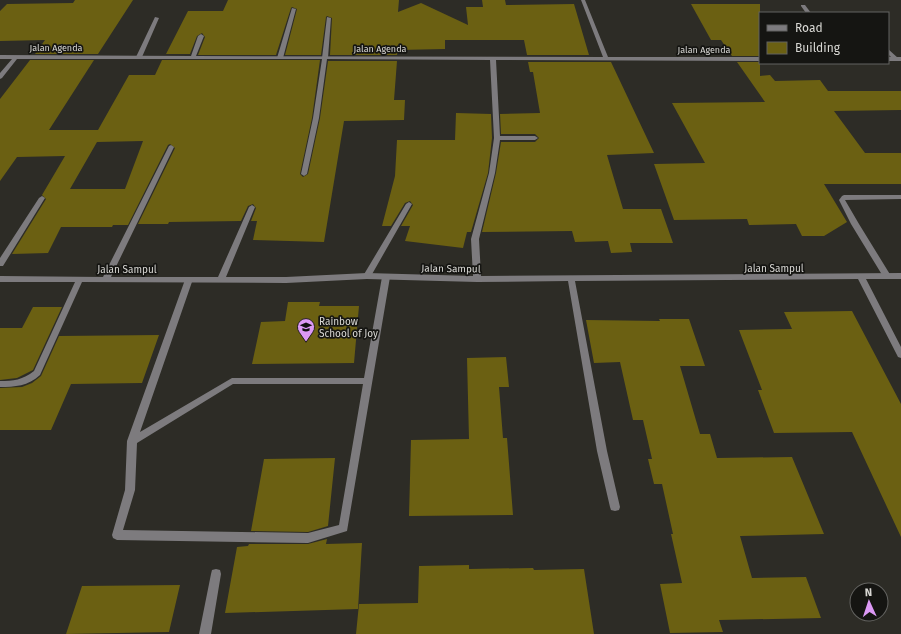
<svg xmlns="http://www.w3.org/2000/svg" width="901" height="634" viewBox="0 0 901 634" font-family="'Fira Sans',sans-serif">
  <rect width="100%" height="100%" fill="#2d2c26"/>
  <path fill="#6b6012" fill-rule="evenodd" d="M75 0H133L98 54H35L45 40 0 41V11L7 4 73 3Z
    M228 0H399L398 12 421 3 468 25 466 7H483L482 0H505L506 5 574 4 589 55H527L524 40H445V49L398 50 397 55H330L332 18 327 16 326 17 321 55H285L297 9 292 7 291 8 276 55H198L205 37 202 33 197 36 190 54H166L188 11H223Z
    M691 4H760V56H732L721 40H711Z
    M30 60H94L49 130H98L129 75H155L162 60H320L312 118 300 174 303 177 308 174 320 118 328 61H397L394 100H405L404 120 344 121 324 242 253 240 257 221H251L256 208 253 204 248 206 241 221 169 222 168 224H138L175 148 170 144 168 145 128 225H113L112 227H61L48 253 12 254 46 199 42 195 65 156 17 157 0 181V99ZM143 141 125 189H70L97 142Z
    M528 62H611L654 153 607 155 623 209H661L673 243H630L632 252 611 253 608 241 575 242 572 231 482 232 496 173 501 142H535L539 138 535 134H501L500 114 540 113 533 72H530Z
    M737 62H760V76L770 75 775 81 820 80 828 91H901V110L834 111 865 153H901V184H824L847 222 824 236H802L796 224 749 225 747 219 674 220 654 164 705 163 672 103 765 102Z
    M456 113 491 114 492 138 488 173 471 232H467L463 248 405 241 410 226H401L413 205 410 201 405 203 391 226H382L395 176 397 140H455Z
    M288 302H320L319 306H359L354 363 252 364 261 322 285 321Z
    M33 307H62L33 370 17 378 0 380V328H22Z
    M852 311 901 404V537L852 432 774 433 758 390H762L739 330 792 329 784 312Z
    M659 319H689L705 366H680L700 434H710L717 458 792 457 824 534 740 536 752 578 806 577 821 618 719 620 723 632 670 633 660 584 682 583 671 534H673L662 484H654L648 459H652L643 420H633L620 362 594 363 586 320 660 321Z
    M159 335 142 383 71 384 51 430H0V388L22 387 32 383 41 376 59 336Z
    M506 357 509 387H499L503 438H507L513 515 409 516 411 440 469 439 467 358Z
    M335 458 328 526 308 532 251 531 264 459Z
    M327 539 326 544 362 543 358 609 225 613 237 547 248 546 249 544H308Z
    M469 565V569L533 568 534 570 584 569 594 634H356L359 604 418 603 419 566Z
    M180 585 169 632 66 634 82 586Z"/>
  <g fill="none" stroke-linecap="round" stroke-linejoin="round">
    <path fill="#7d7b7e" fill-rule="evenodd" d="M292 8 296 9 283 58 278 59 277 58Z
      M155 17 159 18 142 57 137 58 136 57Z
      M327 17 331 18 328 58 325 60 322 58Z
      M888 49 898 58V60H894L888 54Z
      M844 195H901V199L845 200 859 224 891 276 890 278H884L851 224 839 200 842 196Z
      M409 202 412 204 371 276 370 278H364L363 276 406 204Z
      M386 274 390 277 347 531 308 543 117 540 113 538 112 535 125 490 127 441 186 277H192L193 279 140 432 232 378H364L382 277ZM233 384H363L339 525 308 533 123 530 135 490 137 443Z"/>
    <path fill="#7d7b7e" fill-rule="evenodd" d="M581 0H585L608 57H760V61L496 60 500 136H535L538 138 535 140H500L495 173 479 239 481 276 901 273V279H866L901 347V358L898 357 897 355 858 279 575 281 607 451 620 507 619 510 615 511 611 510 610 507 597 451 568 281 477 282 367 279 286 283 82 282 40 375C28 386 15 387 0 387V381C13 381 23 380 34 371L75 282H0V276L103 277 169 146 171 145 174 147 111 277H218L249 207 252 205 255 207 226 277H286L367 273 473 276 471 239 489 173 494 138 490 60 327 59 319 118 307 174 304 176 301 174 313 118 322 59H17L2 78 0 79V73L12 59H0V55L191 56 198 36 201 34 204 36 196 56 603 57Z
      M801 5H805L811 13H806L801 6Z
      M888 57H901V61H888Z
      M42 196 45 198 3 266H0V258L39 198Z
      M216 569 220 570 221 574 211 634H199L211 574 212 570Z"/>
  </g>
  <defs>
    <g id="school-pin" transform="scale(0.9)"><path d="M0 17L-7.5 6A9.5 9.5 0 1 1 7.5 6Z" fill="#dc99f5" stroke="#151512"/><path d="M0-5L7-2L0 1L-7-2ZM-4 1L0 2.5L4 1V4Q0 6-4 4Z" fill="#111"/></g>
  </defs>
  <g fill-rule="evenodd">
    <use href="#school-pin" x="306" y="327"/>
  </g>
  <g text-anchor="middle" stroke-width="3.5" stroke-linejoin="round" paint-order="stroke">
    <g font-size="9" fill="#d9d8d4" stroke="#151512">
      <text x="56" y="51">Jalan Agenda</text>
      <text x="380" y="52">Jalan Agenda</text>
      <text x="704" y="53">Jalan Agenda</text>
    </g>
    <g font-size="10" fill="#d9d8d4" stroke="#151512">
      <text transform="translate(451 268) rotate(1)" y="4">Jalan Sampul</text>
      <text x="774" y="272">Jalan Sampul</text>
      <text x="127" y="273">Jalan Sampul</text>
    </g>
    <g font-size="10" fill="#d9d8d4" stroke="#151512" text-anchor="start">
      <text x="319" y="325">Rainbow<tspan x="319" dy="12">School of Joy</tspan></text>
    </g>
  </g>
  <rect x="759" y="12" width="130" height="52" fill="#151512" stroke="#636360"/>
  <rect x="767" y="25" width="20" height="6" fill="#7d7b7e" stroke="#636360"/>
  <text x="795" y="32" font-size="12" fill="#d9d8d4">Road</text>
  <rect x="767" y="42" width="20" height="12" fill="#6b6012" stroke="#636360"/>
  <text x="795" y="52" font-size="12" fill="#d9d8d4">Building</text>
  <g transform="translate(869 602) rotate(357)"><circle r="19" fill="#151512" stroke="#636360"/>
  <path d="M0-3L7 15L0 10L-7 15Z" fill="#dc99f5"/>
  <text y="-6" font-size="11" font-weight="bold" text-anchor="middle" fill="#d9d8d4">N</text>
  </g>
</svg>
